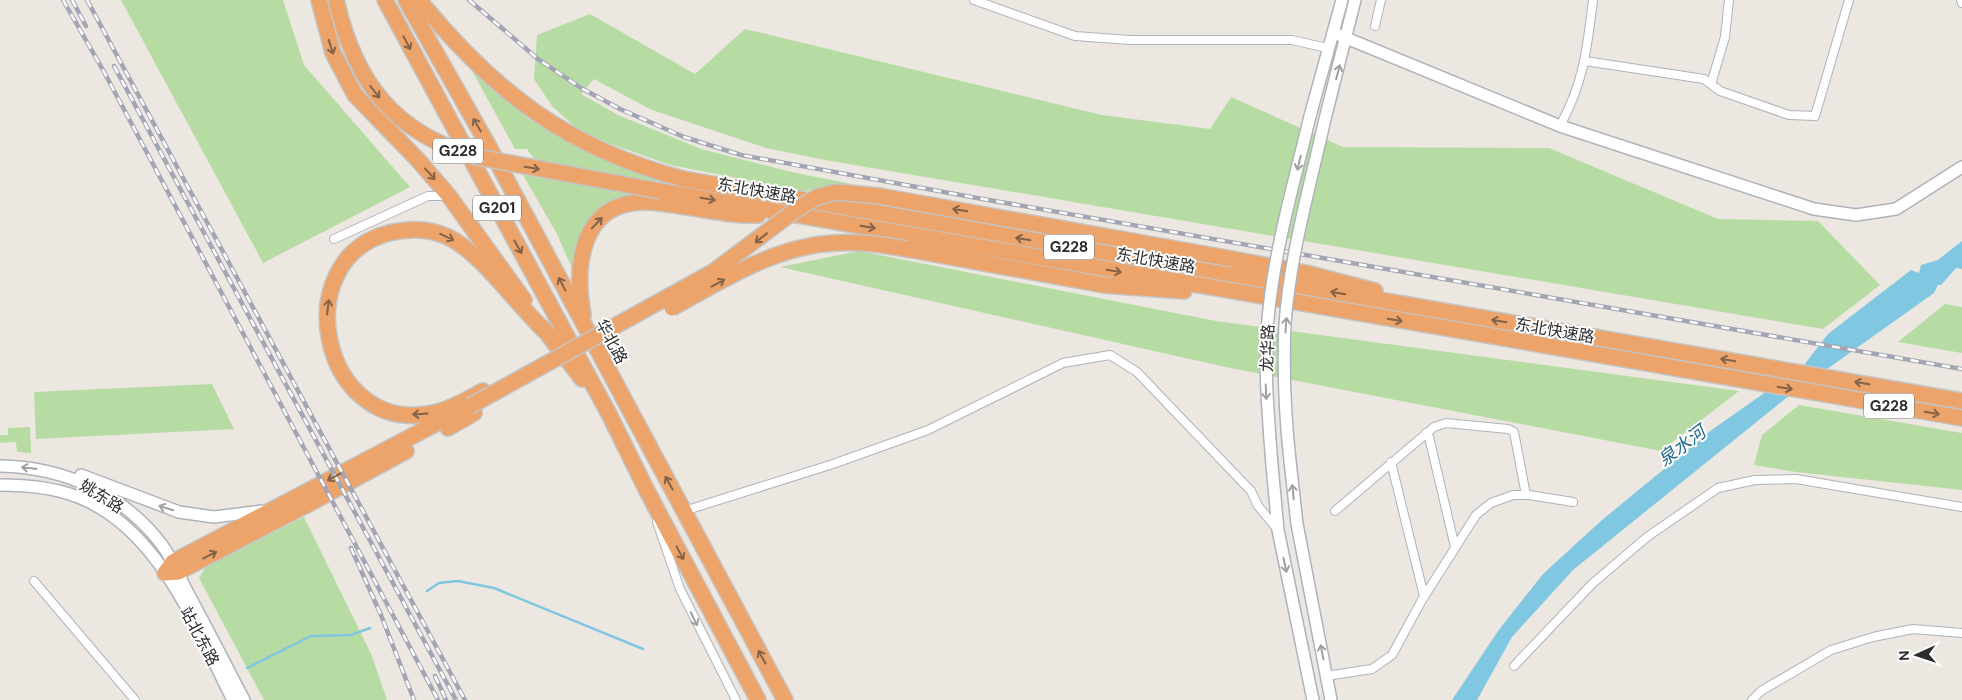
<svg xmlns="http://www.w3.org/2000/svg" width="1962" height="700" viewBox="0 0 1962 700" font-family="'DM Sans','Noto Sans SC',sans-serif">
  <rect width="100%" height="100%" fill="#ece7e0"/>
  <path fill="#b6dca3" d="M121 0H283L304 65 410 187 263 263Z
    M590 14 695 74 745 29 1102 115 1210 129 1231 97 1343 147 1549 148 1718 219 1818 221 1880 285 1823 329 825 160 766 148 652 110 594 79 581 94 618 115 701 149 796 173 852 184 804 191 670 165 611 144 577 129 552 106 534 79 537 35Z
    M470 67 530 120 608 159 662 183 536 162 527 149H515Z
    M523 175 646 196 604 208 574 273 557 234Z
    M859 251 1216 321 1739 391 1661 451 1230 368 780 267Z
    M1945 304 1962 307V353L1898 342Z
    M212 384 234 429 36 439 34 392Z
    M1799 405 1962 433V490L1796 472 1754 465 1762 435Z
    M30 427 31 453 17 452 16 442 0 443V435H8V428Z
    M304 517 372 656 387 700H264L199 578 206 566Z"/>
  <path fill="#80c7e1" d="M1962 241V269L1956 268 1941 285H1938L1934 293 1785 399 1573 570 1512 637 1477 700H1452L1498 631 1543 574 1602 520 1713 429 1804 365 1828 334 1911 270 1919 273 1921 265 1938 260Z"/>
  <g fill="none" stroke-linecap="round" stroke-linejoin="round">
    <path stroke="#80c7e1" stroke-width="2.5" d="M427 591 439 583 458 581 494 588 643 649
      M247 668 311 636 351 635 370 628"/>
    <g stroke="#b0b2bb" stroke-width="10">
      <path id="street" d="M974 0 1075 36 1130 40H1292L1327 48
        M1961 0 1962 3
        M1375 26 1381 0
        M1585 61 1704 79 1720 91 1789 115 1815 116 1849 0
        M1711 84 1725 37 1729 0
        M1560 126C1584 82 1587 49 1593 0
        M334 239 428 196H449
        M1426 433 1429 437 1455 547
        M1391 462 1424 596
        M684 511 833 464 928 430 1063 363 1110 355 1137 372 1251 491 1258 506 1278 530
        M1335 511 1434 427 1446 423 1508 429 1514 432 1526 495
        M657 522 680 589 736 700
        M34 581 135 700
        M1514 666 1592 584 1647 537 1718 488 1755 480 1796 479 1962 507
        M1326 676 1372 669 1392 655 1422 600 1476 515 1491 503 1513 495H1529L1573 502
        M1752 700 1761 691 1831 650 1873 637 1913 629 1962 633"/>
    </g>
    <g stroke="#b0b2bb" stroke-width="14">
      <path id="secondary" d="M1334 33 1560 126 1814 209 1856 215 1896 209 1962 167
        M1310 116 1342 0
        M1325 119 1355 0
        M1290 461 1297 524 1331 700
        M1272 465 1278 530 1313 700
        M0 466C63 467 123 493 162 545 174 561 181 581 191 599 209 632 226 666 244 700
        M81 475 179 512 214 517 262 511
        M0 485C27 485 53 487 78 497 160 529 196 628 233 700"/>
    </g>
    <g stroke="#c4c4c4" stroke-width="18">
      <path id="highway" d="M319 0 333 53 355 95 418 160 449 196 524 300
        M385 0 610 416 647 491 758 700
        M406 0 488 145 785 700
        M419 0C494 92 567 148 683 179L1962 401
        M660 191 1962 418
        M907 249 1104 285 1184 291
        M1232 259 1306 273 1375 291
        M583 315C574 265 581 200 647 202 685 204 720 216 758 215
        M543 328 582 379
        M483 391C466 400 448 411 428 414 321 432 286 260 389 233 409 228 429 228 448 237 482 253 518 307 548 334
        M448 428 474 413
        M165 573 173 562 456 413
        M165 573 178 572 312 502 406 451"/>
    </g>
    <use href="#street" stroke="#fff" stroke-width="8"/>
    <use href="#secondary" stroke="#fff" stroke-width="11"/>
    <use href="#highway" stroke="#eca46b" stroke-width="15"/>
    <g stroke="#a3a5b4" stroke-width="4.5">
      <path id="rail" d="M63 0 103 70 438 700
        M72 0 86 26
        M87 0 465 700
        M469 0 538 59 581 88 620 109 684 137 741 155 977 198 1962 369
        M114 66 456 700
        M351 548 381 615 414 700
        M435 676 446 700"/>
    </g>
    <use href="#rail" stroke="#fff" stroke-width="2.5" stroke-dasharray="8" stroke-linecap="butt"/>
    <g stroke="#b0b2bb" stroke-width="14" stroke-linecap="butt">
      <path id="secondary-bridge" d="M1290 461C1285 416 1283 370 1285 324 1290 255 1310 186 1325 119
        M1272 465C1268 413 1263 361 1269 309 1276 244 1295 179 1310 116"/>
    </g>
    <g stroke="#c4c4c4" stroke-width="18" stroke-linecap="butt">
      <path id="highway-bridge" d="M336 0C355 82 393 133 477 157L660 191
        M672 308C723 280 775 246 834 243 859 241 883 245 907 249
        M470 406 713 272 797 209 817 197 837 192 879 196 1232 259"/>
    </g>
    <use href="#secondary-bridge" stroke="#fff" stroke-width="11"/>
    <use href="#highway-bridge" stroke="#eca46b" stroke-width="15"/>
  </g>
  <defs><path id="oneway-shaft" d="M-6 0H5M1.5-3L5.5 0L1.5 3" fill="none" stroke-width="1.6" stroke-linecap="round" stroke-linejoin="round" transform="scale(1.25)"/></defs>
  <g stroke="#826248">
    <use href="#oneway-shaft" transform="translate(407 43) rotate(62)"/>
    <use href="#oneway-shaft" transform="translate(331 47) rotate(72)"/>
    <use href="#oneway-shaft" transform="translate(375 92) rotate(52)"/>
    <use href="#oneway-shaft" transform="translate(477 125) rotate(-120)"/>
    <use href="#oneway-shaft" transform="translate(532 168) rotate(10)"/>
    <use href="#oneway-shaft" transform="translate(430 174) rotate(48)"/>
    <use href="#oneway-shaft" transform="translate(708 199) rotate(10)"/>
    <use href="#oneway-shaft" transform="translate(960 210) rotate(-170)"/>
    <use href="#oneway-shaft" transform="translate(597 223) rotate(-46)"/>
    <use href="#oneway-shaft" transform="translate(868 227) rotate(10)"/>
    <use href="#oneway-shaft" transform="translate(447 237) rotate(25)"/>
    <use href="#oneway-shaft" transform="translate(761 238) rotate(142)"/>
    <use href="#oneway-shaft" transform="translate(1023 239) rotate(-170)"/>
    <use href="#oneway-shaft" transform="translate(518 247) rotate(61)"/>
    <use href="#oneway-shaft" transform="translate(1114 271) rotate(10)"/>
    <use href="#oneway-shaft" transform="translate(718 283) rotate(-28)"/>
    <use href="#oneway-shaft" transform="translate(562 284) rotate(-118)"/>
    <use href="#oneway-shaft" transform="translate(1338 293) rotate(-170)"/>
    <use href="#oneway-shaft" transform="translate(328 307) rotate(-83)"/>
    <use href="#oneway-shaft" transform="translate(1395 320) rotate(10)"/>
    <use href="#oneway-shaft" transform="translate(1499 321) rotate(-170)"/>
    <use href="#oneway-shaft" transform="translate(1728 360) rotate(-170)"/>
    <use href="#oneway-shaft" transform="translate(1862 383) rotate(-170)"/>
    <use href="#oneway-shaft" transform="translate(1785 388) rotate(9)"/>
    <use href="#oneway-shaft" transform="translate(1932 413) rotate(10)"/>
    <use href="#oneway-shaft" transform="translate(420 414) rotate(176)"/>
    <use href="#oneway-shaft" transform="translate(334 477) rotate(152)"/>
    <use href="#oneway-shaft" transform="translate(669 483) rotate(-119)"/>
    <use href="#oneway-shaft" transform="translate(680 553) rotate(62)"/>
    <use href="#oneway-shaft" transform="translate(210 555) rotate(-27)"/>
    <use href="#oneway-shaft" transform="translate(762 657) rotate(-118)"/>
  </g>
  <g stroke="#a0a0a0">
    <use href="#oneway-shaft" transform="translate(1338 72) rotate(-75)"/>
    <use href="#oneway-shaft" transform="translate(1299 163) rotate(103)"/>
    <use href="#oneway-shaft" transform="translate(1286 325) rotate(-86)"/>
    <use href="#oneway-shaft" transform="translate(1266 392) rotate(88)"/>
    <use href="#oneway-shaft" transform="translate(29 468) rotate(-173)"/>
    <use href="#oneway-shaft" transform="translate(1293 492) rotate(-96)"/>
    <use href="#oneway-shaft" transform="translate(166 508) rotate(-163)"/>
    <use href="#oneway-shaft" transform="translate(1285 565) rotate(78)"/>
    <use href="#oneway-shaft" transform="translate(694 619) rotate(64)"/>
    <use href="#oneway-shaft" transform="translate(1322 652) rotate(-101)"/>
  </g>
  <g text-anchor="middle" stroke-width="4" stroke-linejoin="round" paint-order="stroke">
    <g fill="#fff" stroke="#6b6b6b" stroke-width="1">
      <rect x="433" y="138.5" width="50" height="25" rx="4"/>
      <rect x="473" y="195.5" width="48" height="25" rx="4"/>
      <rect x="1044" y="234.5" width="50" height="25" rx="4"/>
      <rect x="1864" y="393.5" width="50" height="25" rx="4"/>
    </g>
    <g font-size="15" font-weight="bold" fill="#2c2c2c">
      <text x="458" y="156">G228</text>
      <text x="497" y="213">G201</text>
      <text x="1069" y="252">G228</text>
      <text x="1889" y="411">G228</text>
    </g>
    <g font-size="16" fill="#2c2c2c" stroke="#fff">
      <text transform="translate(757 190) rotate(10)" y="6">东北快速路</text>
      <text transform="translate(1156 260) rotate(10)" y="6">东北快速路</text>
      <text transform="translate(1555 330) rotate(10)" y="6">东北快速路</text>
      <text transform="translate(612 341) rotate(62)" y="6">华北路</text>
      <text transform="translate(1267 348) rotate(-88)" y="6">龙华路</text>
      <text transform="translate(102 496) rotate(32)" y="6">姚东路</text>
      <text transform="translate(200 636) rotate(62)" y="6">站北东路</text>
    </g>
    <g font-size="18" font-style="italic" fill="#1d678f" stroke="#fff">
      <text transform="translate(1682 446) rotate(-37)" y="6">泉水河</text>
    </g>
  </g>
  <g transform="translate(1917 655) rotate(267)" stroke="#ffffff" stroke-width="4" paint-order="stroke">
  <path d="M0-4L9 19L0 12L-9 19Z" fill="#2c2c2c"/>
  <text y="-8" font-size="14" font-weight="bold" text-anchor="middle" fill="#2c2c2c">N</text>
  </g>
</svg>
